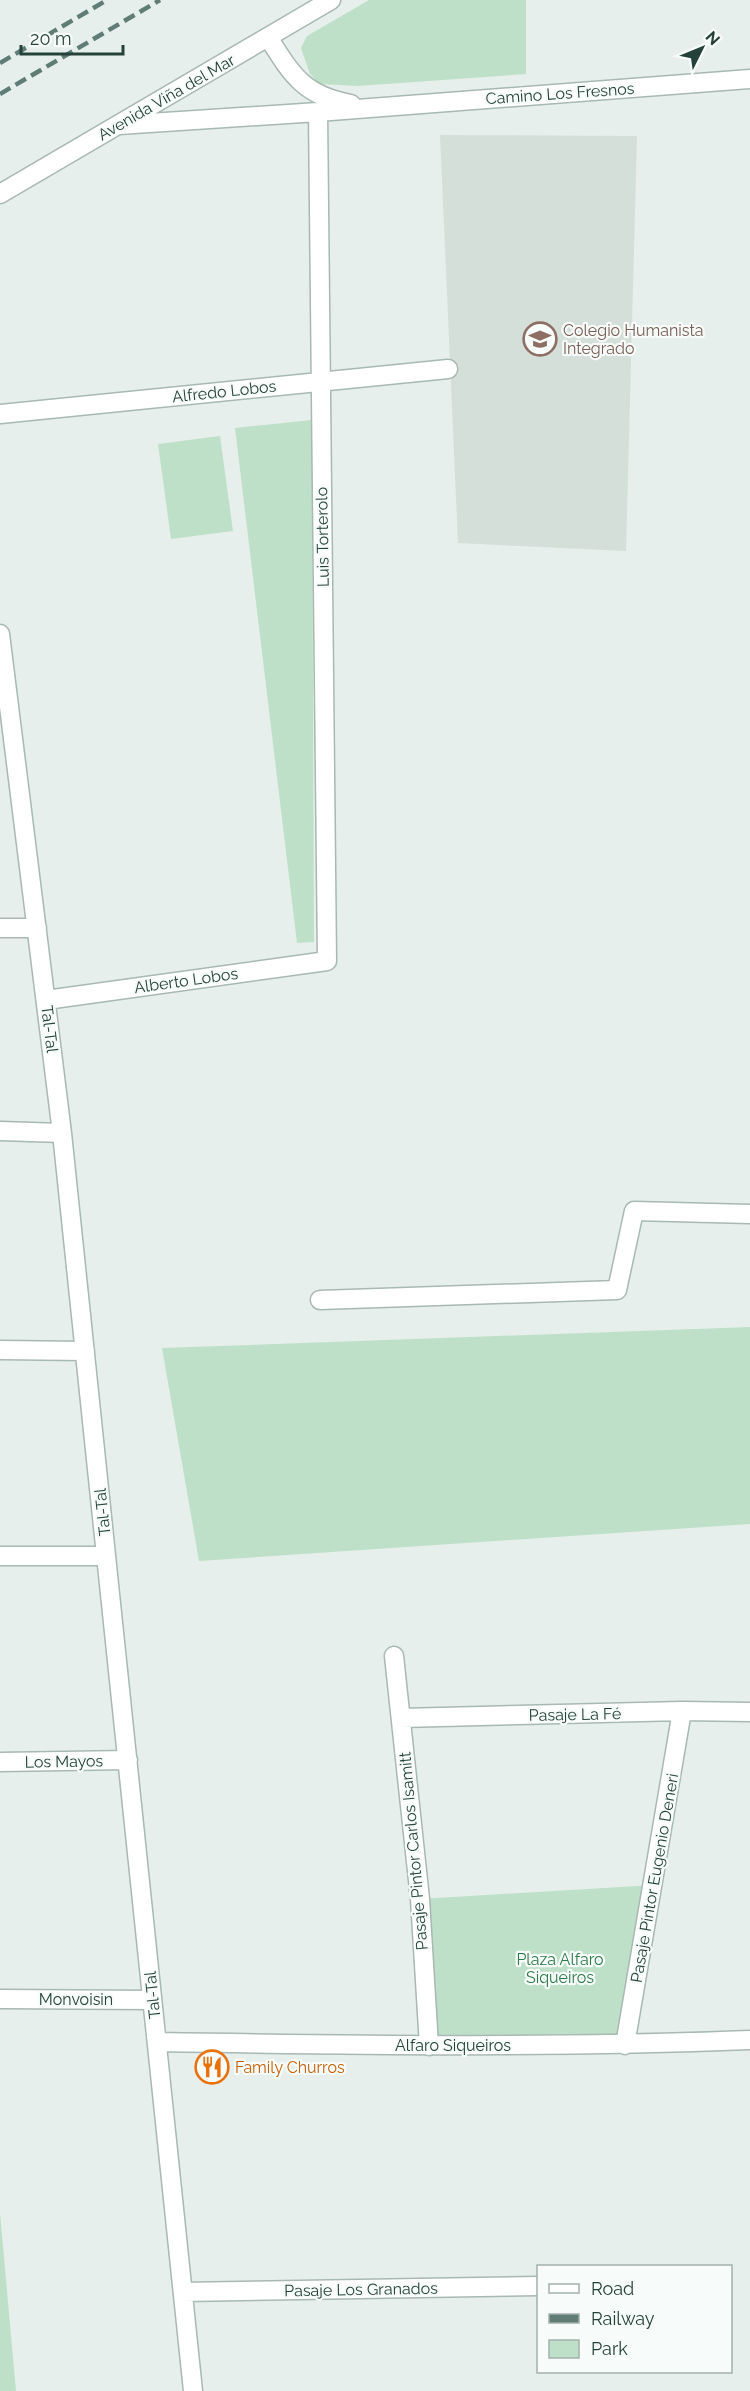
<svg xmlns="http://www.w3.org/2000/svg" width="750" height="2391" viewBox="0 0 750 2391" font-family="Raleway,sans-serif">
  <rect width="100%" height="100%" fill="#e6efeb"/>
  <path fill="#d4dfda" d="M440 135 637 136 626 551 458 543Z"/>
  <path fill="#bfe0c8" d="M369 0H526V74L358 86 320 84 310 74 301 48 307 36Z
    M312 420 314 942 297 943 235 428Z
    M220 436 233 531 171 539 158 444Z
    M750 1327V1524L199 1561 162 1348Z
    M654 1885 625 2045 429 2046 420 1899Z
    M0 2213 16 2391H0Z"/>
  <g fill="none" stroke-linecap="round" stroke-linejoin="round">
    <g stroke="#a8b8b2" stroke-width="21">
      <path id="minor" d="M268 37C292 75 304 96 351 104
        M119 125 318 112 750 79
        M0 194 331 0
        M0 414 448 369
        M0 634 62 1133 193 2391
        M0 928H37
        M46 1000 327 961 318 112
        M0 1131 62 1133
        M320 1300 617 1290 634 1211 750 1214
        M0 1350 85 1351
        M0 1556H106
        M394 1656 420 1899 429 2046
        M401 1718 682 1711 750 1712
        M0 1762 128 1760
        M0 1999 152 2000
        M157 2042C355 2045 552 2048 750 2040
        M625 2045 682 1711
        M183 2292 538 2286"/>
    </g>
    <use href="#minor" stroke="#fff" stroke-width="18"/>
    <path stroke="#5f7d75" stroke-width="4.5" stroke-dasharray="12 6" stroke-linecap="butt" d="M0 63 107 0
      M0 94 160 0"/>
  </g>
  <defs>
    <g id="school-ring" transform="scale(1.725)"><circle r="9.5" fill="#f7fbf9" stroke="#8d6e63" stroke-width="1.5"/><path d="M0-5L7-2L0 1L-7-2ZM-4 1L0 2.5L4 1V4Q0 6-4 4Z" fill="#8d6e63"/></g>
    <g id="restaurant-ring" transform="scale(1.725)"><circle r="9.5" fill="#f7fbf9" stroke="#e8710a" stroke-width="1.5"/><path d="M-5-6h1v4h1v-4h1v4h1v-4h1v5L-1.5 .5V6h-2V.5L-5-1ZM5-6V6H3V1.5H1.5Q1.5-4 5-6Z" fill="#e8710a"/></g>
  </defs>
  <g fill-rule="evenodd">
    <use href="#school-ring" x="540" y="339"/>
    <use href="#restaurant-ring" x="212" y="2067"/>
  </g>
  <g text-anchor="middle" stroke-width="4.5" stroke-linejoin="round" paint-order="stroke">
    <g font-size="16" fill="#24423a" stroke="#f7fbf9">
      <text transform="translate(560 93) rotate(-4)" y="6">Camino Los Fresnos</text>
      <text transform="translate(166 97) rotate(-30)" y="6">Avenida Viña del Mar</text>
      <text transform="translate(224 391) rotate(-6)" y="6">Alfredo Lobos</text>
      <text transform="translate(322 537) rotate(-91)" y="6">Luis Torterolo</text>
      <text transform="translate(186 980) rotate(-8)" y="6">Alberto Lobos</text>
      <text transform="translate(50 1029) rotate(83)" y="6">Tal-Tal</text>
      <text transform="translate(102 1512) rotate(-96)" y="6">Tal-Tal</text>
      <text transform="translate(575 1714) rotate(-1)" y="6">Pasaje La Fé</text>
      <text transform="translate(64 1761) rotate(-1)" y="6">Los Mayos</text>
      <text transform="translate(413 1851) rotate(-95)" y="6">Pasaje Pintor Carlos Isamitt</text>
      <text transform="translate(654 1878) rotate(-80)" y="6">Pasaje Pintor Eugenio Deneri</text>
      <text transform="translate(152 1995) rotate(-96)" y="6">Tal-Tal</text>
      <text x="76" y="2005">Monvoisin</text>
      <text x="453" y="2051">Alfaro Siqueiros</text>
      <text transform="translate(361 2289) rotate(-1)" y="6">Pasaje Los Granados</text>
    </g>
    <g font-size="16" fill="#785e54" stroke="#f7fbf9" text-anchor="start">
      <text x="563" y="336">Colegio Humanista<tspan x="563" dy="18">Integrado</tspan></text>
    </g>
    <g font-size="16" fill="#2d7a4b" stroke="#f7fbf9">
      <text x="560" y="1965">Plaza Alfaro<tspan x="560" dy="18">Siqueiros</tspan></text>
    </g>
    <g font-size="16" fill="#c56008" stroke="#f7fbf9" text-anchor="start">
      <text x="235" y="2073">Family Churros</text>
    </g>
  </g>
  <rect x="537" y="2265" width="195" height="108" fill="#f7fbf9" stroke="#a3b1ad" stroke-width="1.5"/>
  <rect x="549" y="2284" width="30" height="9" fill="#ffffff" stroke="#a3b1ad" stroke-width="1.5"/>
  <text x="591" y="2295" font-size="18" fill="#24423a">Road</text>
  <rect x="549" y="2314" width="30" height="9" fill="#5f7d75" stroke="#a3b1ad" stroke-width="1.5"/>
  <text x="591" y="2325" font-size="18" fill="#24423a">Railway</text>
  <rect x="549" y="2340" width="30" height="18" fill="#bfe0c8" stroke="#a3b1ad" stroke-width="1.5"/>
  <text x="591" y="2355" font-size="18" fill="#24423a">Park</text>
  <g transform="translate(702 48) rotate(47)" stroke="#f7fbf9" stroke-width="4.5" paint-order="stroke">
  <path d="M0-4.5L10 22L0 15L-10 22Z" fill="#24423a"/>
  <text y="-9" font-size="16" font-weight="bold" text-anchor="middle" fill="#24423a">N</text>
  </g>
  <path d="M21 45v9h102v-9" fill="none" stroke="#24423a" stroke-width="3"/>
  <text x="30" y="45" font-size="18" fill="#24423a" stroke="#f7fbf9" stroke-width="4.5" paint-order="stroke">20 m</text>
</svg>
